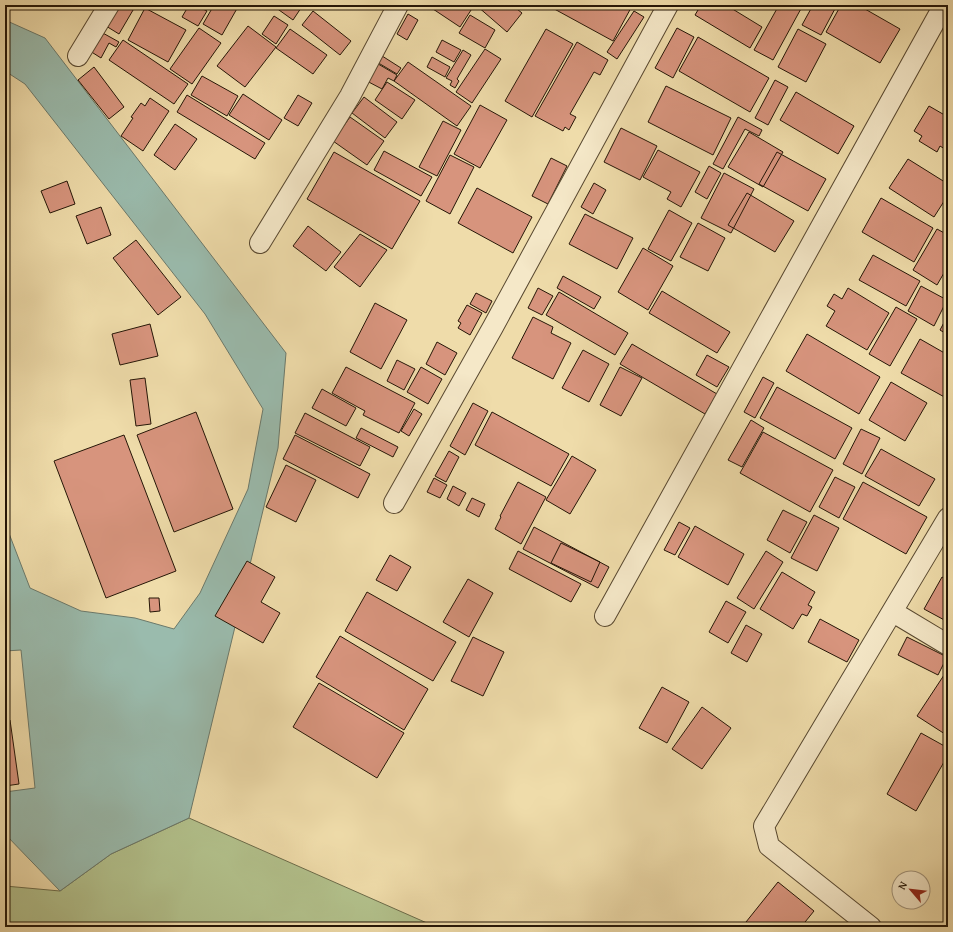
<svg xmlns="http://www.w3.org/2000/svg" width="953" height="932" viewBox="0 0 953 932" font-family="'Gentium Book Plus',serif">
  <rect width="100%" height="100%" fill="#efdcaa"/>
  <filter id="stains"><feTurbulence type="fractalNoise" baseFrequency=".005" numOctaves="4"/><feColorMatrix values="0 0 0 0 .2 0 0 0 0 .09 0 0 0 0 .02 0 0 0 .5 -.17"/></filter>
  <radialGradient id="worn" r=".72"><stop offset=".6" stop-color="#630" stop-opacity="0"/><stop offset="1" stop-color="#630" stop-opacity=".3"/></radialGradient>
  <path fill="#b3c28d" stroke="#6c6c4a" d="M189 818 436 927H7L5 925V886L60 891 111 854Z"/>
  <path fill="#9abbad" stroke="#6b796b" d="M5 20 45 38 286 353 278 448 189 818 111 854 60 891 5 834V792L35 788 21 650 5 651V523L30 588 81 611 135 618 174 629 200 593 248 489 263 409 205 314 25 84 5 71Z"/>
  <path fill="#d7947d" stroke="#251607" d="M118 5H136L119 34 106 26Z
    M189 5H205L203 9 207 11 198 26 182 17Z
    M214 5H239L222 35 203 24Z
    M272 5H303L293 20Z
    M427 5H469L473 7 460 27Z
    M478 5H512L522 13 507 32 477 6Z
    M547 5H630L632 6 613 41Z
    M701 5H726L762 27 750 48 695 15Z
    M779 5H803L773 60 754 50Z
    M813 5H837L821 35 802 25Z
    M841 5H858L900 29 880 63 826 32Z
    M145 8 186 30 168 62 128 40Z
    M313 11 351 41 340 55 302 25Z
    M634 11 644 17 617 59 607 52Z
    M408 14 418 20 407 40 397 34Z
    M470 15 495 30 485 48 459 33Z
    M274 16 288 25 276 44 262 34Z
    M248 26 276 47 245 87 217 66Z
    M199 28 221 43 192 84 170 69Z
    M677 28 694 37 673 78 655 68Z
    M290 29 327 55 313 74 276 48Z
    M546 29 573 44 532 117 505 101Z
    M798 29 826 44 806 82 778 67Z
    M101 32 119 42 116 47 109 43 101 58 90 51Z
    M698 37 769 78 750 112 679 71Z
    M123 40 188 84 174 104 109 60Z
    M442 40 461 50 454 62 436 52Z
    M577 42 608 60 600 75 594 72 570 114 576 117 569 130 565 127 563 131 535 116Z
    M485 49 501 59 472 103 456 92Z
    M463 50 471 55 457 79 459 81 455 88 450 85 452 81 446 78Z
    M379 54 401 68 397 74 375 61Z
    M432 57 450 67 445 77 427 67Z
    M373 61 397 75 394 81 388 78 382 89 363 79Z
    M408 62 471 106 457 126 394 81Z
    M94 67 124 107 109 119 78 80Z
    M202 76 238 96 227 116 191 95Z
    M775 80 788 87 768 125 755 118Z
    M387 82 415 100 402 119 375 100Z
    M666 86 731 118 713 155 648 122Z
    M796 92 854 126 838 154 780 120Z
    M243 94 282 120 269 140 229 115Z
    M187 95 265 143 255 159 177 112Z
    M298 95 312 103 298 126 284 118Z
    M364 97 397 122 385 138 352 113Z
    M150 98 169 111 143 151 121 136 133 118 131 117 141 103 145 106Z
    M480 105 507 120 480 168 454 154Z
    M929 106 948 117V151L940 146 937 152 919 141 922 136 914 131Z
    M350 117 384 141 367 165 333 141Z
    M738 117 762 130 759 136 745 129 723 169 713 164Z
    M443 121 461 130 437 176 419 167Z
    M175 124 197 139 175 170 154 155Z
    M621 128 657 146 640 180 604 162Z
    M749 132 783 152 763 187 728 167Z
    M658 150 700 172 681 207 667 199 671 192 643 177Z
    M384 151 432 177 421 196 374 170Z
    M334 152 420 201 392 249 307 199Z
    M777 152 826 179 808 211 759 184Z
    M450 155 474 167 450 214 426 201Z
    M551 158 567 166 548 204 532 196Z
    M908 159 948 184V195L934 217 889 188Z
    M709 166 721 173 707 199 695 192Z
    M724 173 754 189 731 233 701 218Z
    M67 181 75 204 50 213 41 191Z
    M594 183 606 190 593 214 581 207Z
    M477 188 532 217 513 253 458 223Z
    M747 193 794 221 775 252 728 225Z
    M881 198 933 228 914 262 862 232Z
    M101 207 111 235 87 244 76 216Z
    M669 210 692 223 671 261 648 249Z
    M585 214 633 238 617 269 569 244Z
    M698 223 725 238 708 271 680 257Z
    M308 226 341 252 326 271 293 246Z
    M937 229 948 235V266L937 285 913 270Z
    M360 234 387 250 360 287 334 267Z
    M136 240 181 297 158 315 113 258Z
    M643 248 673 266 648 310 618 292Z
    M873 255 920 281 906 306 859 280Z
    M563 276 601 297 594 309 557 288Z
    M921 286 947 300 934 326 908 311Z
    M538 288 553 296 542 315 528 308Z
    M848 288 889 313 867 350 826 326 835 311 827 306 834 294 842 299Z
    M662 291 730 332 717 353 649 313Z
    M559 292 628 333 615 355 546 315Z
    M476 293 492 301 486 313 470 304Z
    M375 303 407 320 381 369 350 352Z
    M467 305 482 313 470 335 458 328 461 323 458 321Z
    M896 307 917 319 890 366 869 354Z
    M948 315V335L940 330Z
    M533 317 553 327 551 333 571 343 553 379 512 358Z
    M150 324 158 356 120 365 112 334Z
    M807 334 880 377 859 414 786 371Z
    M920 339 948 355V399L901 373Z
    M437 342 457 353 445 375 426 364Z
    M632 344 717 394 705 414 620 364Z
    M583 350 609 364 589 402 562 388Z
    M707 355 729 367 717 387 696 375Z
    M397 360 415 369 404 390 387 381Z
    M346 367 415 403 399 433 363 415 365 411 332 393Z
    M421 367 442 379 428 404 407 392Z
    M620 367 642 378 621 416 600 405Z
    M763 377 774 383 755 418 744 412Z
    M145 378 151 424 136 426 130 380Z
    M891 382 927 403 905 441 869 420Z
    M777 387 852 428 835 459 760 418Z
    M322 389 356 408 346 426 312 408Z
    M473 403 488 411 465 455 450 446Z
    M414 409 422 414 409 436 401 431Z
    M196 412 233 509 174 532 137 435Z
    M492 412 569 454 551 486 475 445Z
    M305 413 370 447 360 466 295 433Z
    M751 420 764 428 742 467 728 460Z
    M361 428 398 447 393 457 356 438Z
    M861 429 880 438 862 474 843 464Z
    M763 432 833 470 810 512 740 473Z
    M124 435 176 571 106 598 54 461Z
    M295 435 370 474 358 498 283 459Z
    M881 449 935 479 919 506 865 476Z
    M449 451 459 457 446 482 435 476Z
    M572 456 596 470 570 514 546 500Z
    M286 465 316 480 296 522 266 507Z
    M835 477 855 487 839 518 819 507Z
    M434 478 447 485 440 498 427 492Z
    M518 482 546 497 521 544 495 529 501 517 500 516Z
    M863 482 927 517 906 554 843 519Z
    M453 486 466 493 459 506 447 499Z
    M472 498 485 504 479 517 466 510Z
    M783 510 807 522 790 553 767 540Z
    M814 515 839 528 817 571 791 558Z
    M679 522 690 528 675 555 664 550Z
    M695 526 744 554 728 585 678 557Z
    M534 527 609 567 598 588 523 549Z
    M561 543 600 562 591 582 551 563Z
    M518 551 581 584 571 602 509 569Z
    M766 551 783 562 754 609 737 598Z
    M390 555 411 567 397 591 376 580Z
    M247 561 275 577 261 602 280 613 263 643 215 616Z
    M782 572 815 592 808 605 812 607 807 616 802 614 793 629 760 609Z
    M942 577 948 580V622L924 609Z
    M468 579 493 593 469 637 443 622Z
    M367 592 456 642 433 681 345 631Z
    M149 598H159L160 611 150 612Z
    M726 601 746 612 728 643 709 632Z
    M820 619 859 640 847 662 808 642Z
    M746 625 762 634 747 662 731 653Z
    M340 636 428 689 404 730 316 677Z
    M473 637 504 652 483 696 451 681Z
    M907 637 947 657 938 675 898 655Z
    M948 669V736L917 716Z
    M319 683 404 733 377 778 293 727Z
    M662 687 689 702 667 743 639 728Z
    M702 707 731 728 702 769 672 749Z
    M10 720 19 784 5 786V721Z
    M921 733 948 748V755L916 811 887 794Z
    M778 882 814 911 801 927H753L746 922Z"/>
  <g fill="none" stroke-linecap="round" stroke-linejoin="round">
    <g stroke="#584830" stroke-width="22">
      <path id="minor" d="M78 56 109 5
        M260 243 350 96 398 5
        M394 503 493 327 668 5
        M893 612 948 645
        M605 616 944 5
        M871 927 769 846 764 826 948 518"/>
    </g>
    <use href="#minor" stroke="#f5e8c8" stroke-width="20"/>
  </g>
  <rect width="953" height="932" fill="none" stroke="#efdcaa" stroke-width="20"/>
  <rect x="6" y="6" width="941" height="920" fill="none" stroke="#251607" stroke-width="2"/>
  <rect x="10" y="10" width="933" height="912" fill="none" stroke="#251607"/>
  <g transform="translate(911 890) rotate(298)"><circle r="19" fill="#f5e8c8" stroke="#a2947b"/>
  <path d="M0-3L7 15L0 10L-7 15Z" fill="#8f2418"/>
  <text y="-6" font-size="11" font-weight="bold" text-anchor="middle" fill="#251607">N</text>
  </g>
  <rect width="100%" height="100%" filter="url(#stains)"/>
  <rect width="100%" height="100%" fill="url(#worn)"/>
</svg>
